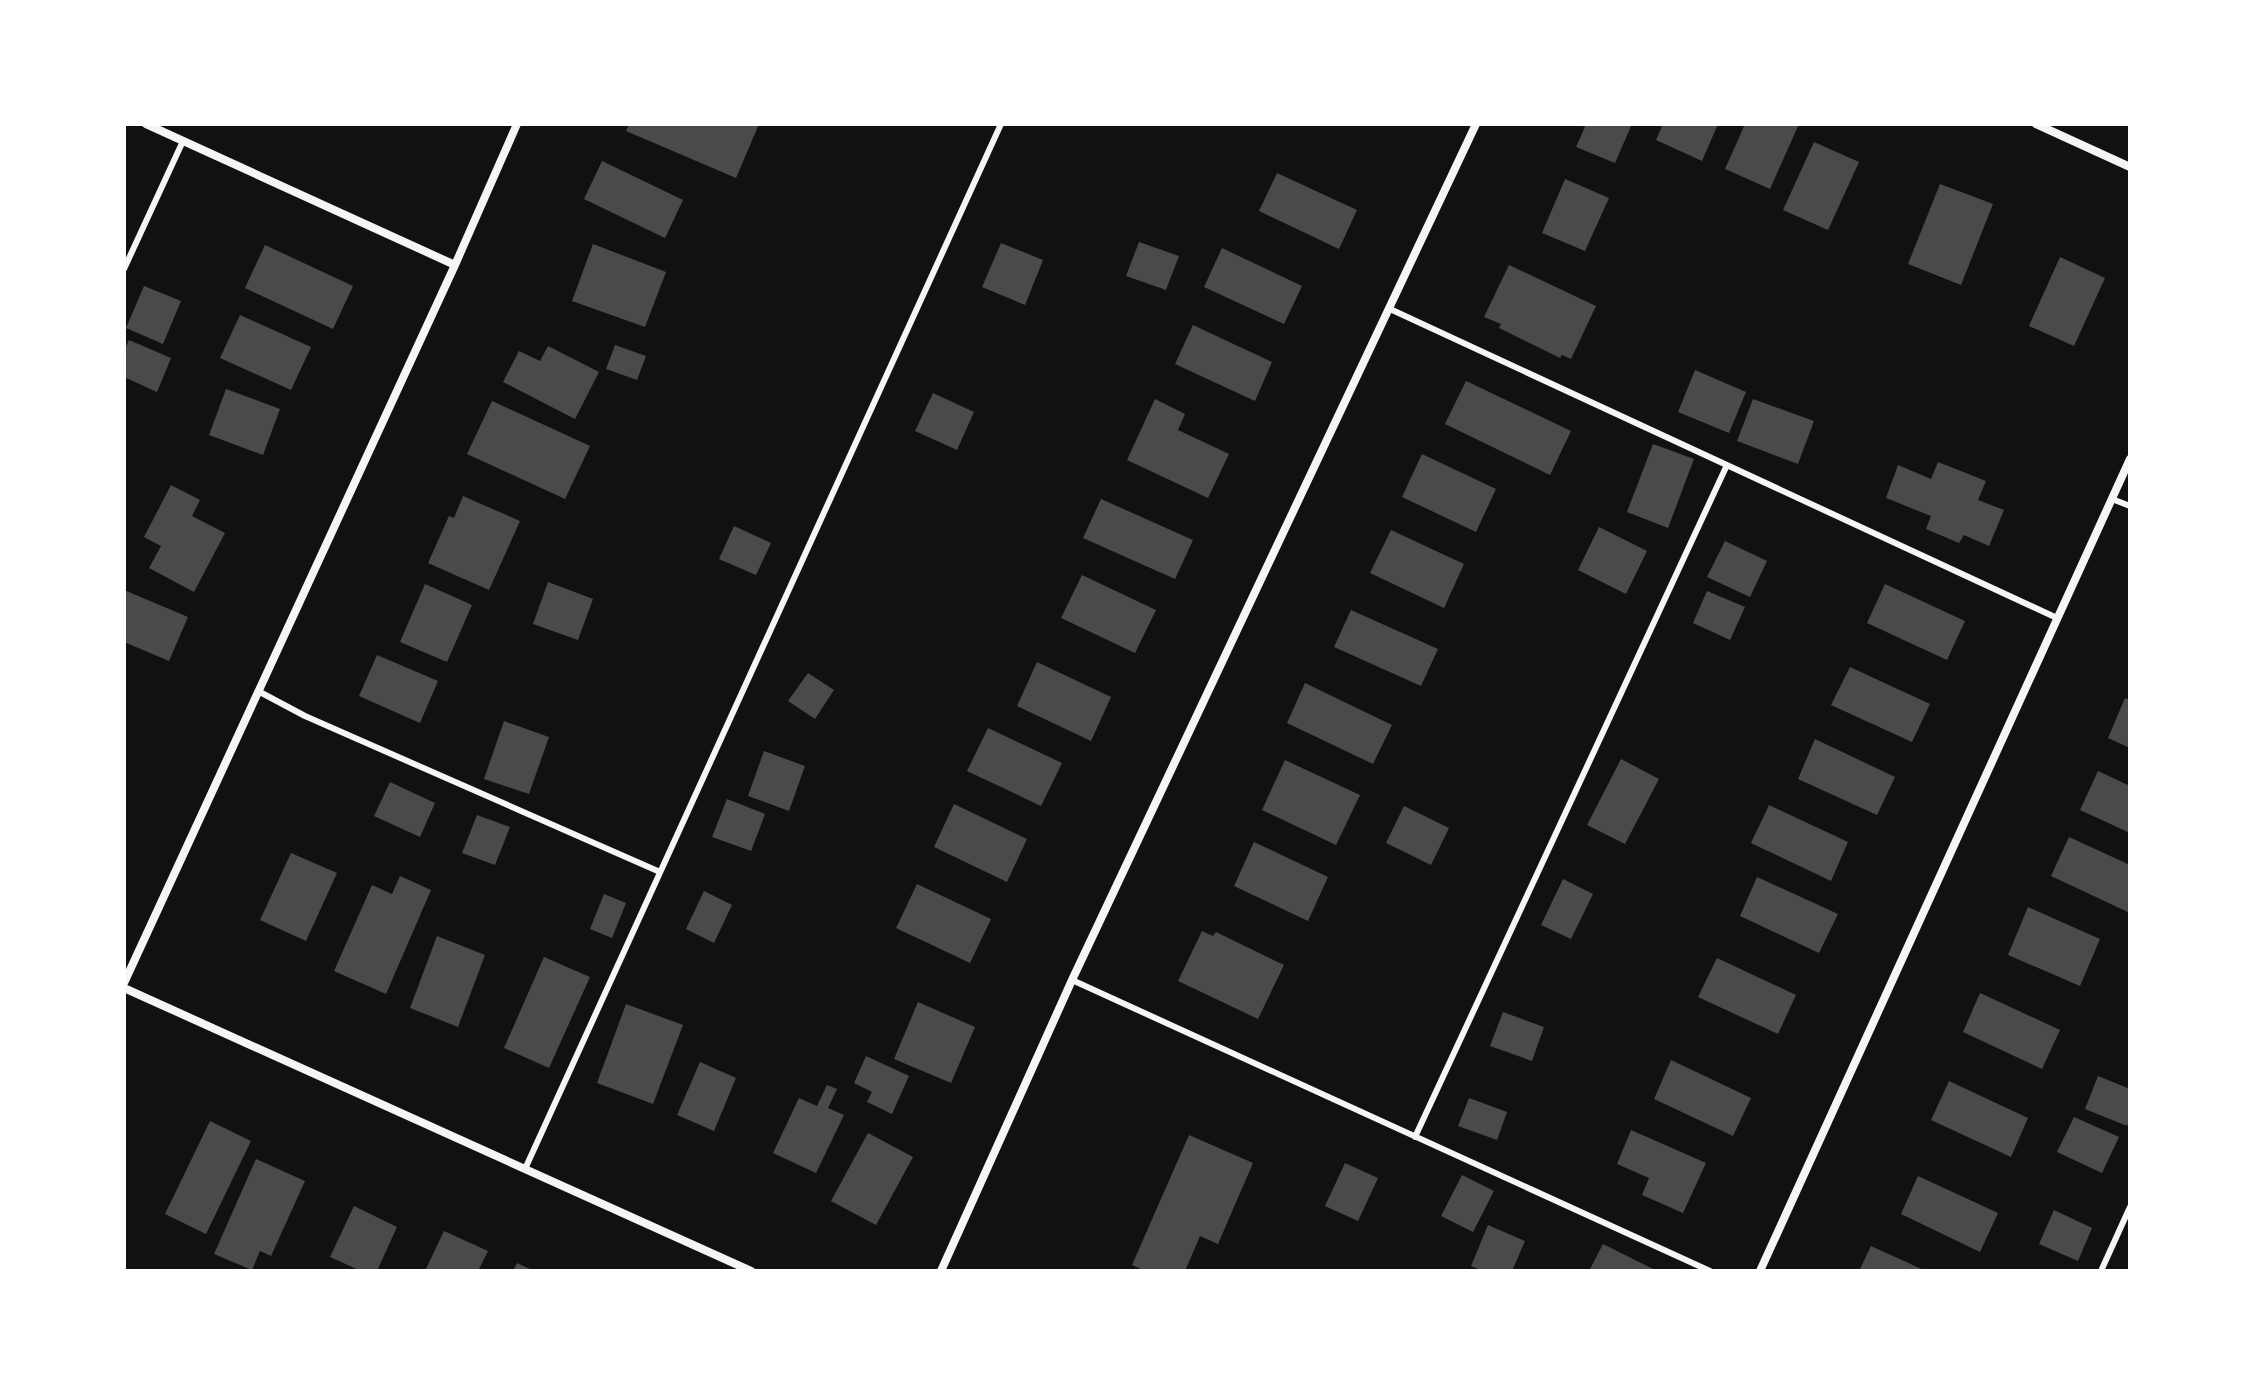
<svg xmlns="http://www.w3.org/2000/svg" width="2254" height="1395" viewBox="0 0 2254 1395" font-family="Lato,sans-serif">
  <rect width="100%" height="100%" fill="#111"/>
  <path fill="#4a4a4a" d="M629 124H759L736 178 626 131Z
    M1578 124H1632L1615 163 1576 147 1585 127Z
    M1663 124H1718L1702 161 1656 140Z
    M1745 124H1799L1770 189 1725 169Z
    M1814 142 1859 162 1828 230 1783 210Z
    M602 161 683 200 665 238 584 199Z
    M1277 173 1357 210 1339 249 1259 211Z
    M1565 179 1609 198 1585 251 1542 233Z
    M1940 184 1993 204 1961 285 1908 264Z
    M1139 242 1179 256 1166 290 1126 276Z
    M1001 243 1043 260 1025 305 982 287Z
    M593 244 666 272 645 327 572 301Z
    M265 245 353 286 333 329 245 288Z
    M1222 248 1302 286 1284 324 1204 287Z
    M2060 257 2105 278 2074 346 2029 326Z
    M1509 265 1596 306 1571 359 1562 355 1560 358 1499 328 1501 324 1484 317Z
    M144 286 181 301 163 344 126 328Z
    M240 315 311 347 291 390 220 358Z
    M1193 325 1272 362 1255 401 1175 364Z
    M129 340 171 358 157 392 124 377V351Z
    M615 345 646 356 637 380 606 369Z
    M548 346 599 372 575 419 503 382 519 351 540 361Z
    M1695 370 1746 392 1729 433 1678 412Z
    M1466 381 1571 431 1550 475 1445 424Z
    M226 389 280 409 263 455 209 435Z
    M933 393 974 412 957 450 915 431Z
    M1155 399 1185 414 1178 430 1229 454 1208 498 1127 460Z
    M1753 399 1814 421 1798 464 1737 441Z
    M492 401 590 446 565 499 467 454Z
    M1653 444 1694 459 1668 528 1627 512Z
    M1422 454 1496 489 1476 532 1402 497Z
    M1938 462 1986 481 1978 500 2004 510 1989 546 1964 535 1959 543 1926 529 1931 516 1886 498 1898 465 1931 479Z
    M171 485 200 500 192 516 225 533 194 592 149 568 161 546 144 537Z
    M463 496 520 521 489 590 428 563 449 516 454 518Z
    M1101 499 1193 540 1175 579 1083 538Z
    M734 526 771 543 756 575 719 559Z
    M1599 527 1647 551 1626 594 1578 570Z
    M1391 530 1464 564 1444 608 1370 573Z
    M1725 541 1767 561 1750 597 1707 577Z
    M1082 575 1156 610 1135 653 1061 618Z
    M548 582 593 599 578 640 533 624Z
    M425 584 472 605 447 662 400 642Z
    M1885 584 1965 621 1947 660 1867 623Z
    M124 590 188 617 169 661 124 642Z
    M1707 591 1745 607 1730 640 1693 623Z
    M1351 610 1438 649 1421 686 1334 647Z
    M377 655 438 681 420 723 359 696Z
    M1037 662 1111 697 1091 741 1017 706Z
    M1850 667 1930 704 1912 742 1831 705Z
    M808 673 834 690 815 719 788 701Z
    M1305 683 1392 725 1373 764 1287 723Z
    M2125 698 2130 700V748L2108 738Z
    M504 721 549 737 529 794 484 779Z
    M988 728 1062 763 1041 806 967 771Z
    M1815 739 1895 777 1877 815 1798 779Z
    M764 751 805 766 789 811 748 796Z
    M1621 759 1659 779 1625 844 1587 825Z
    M1285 760 1360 795 1336 845 1262 810Z
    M2098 771 2130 786V833L2080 810Z
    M390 782 435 803 420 837 374 816Z
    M727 799 765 814 751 851 712 837Z
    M954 804 1027 839 1007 882 934 847Z
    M1769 805 1848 842 1831 881 1751 843Z
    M1404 806 1449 828 1431 865 1386 843Z
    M477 815 510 827 495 865 462 853Z
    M2069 837 2130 865V913L2051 876Z
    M1254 842 1328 877 1308 921 1234 886Z
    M291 853 337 873 306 941 260 920Z
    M400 876 431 890 386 994 334 971 372 885 392 894Z
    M1757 877 1838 914 1819 953 1740 916Z
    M1563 879 1593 894 1571 939 1541 925Z
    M917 884 991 919 970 963 896 928Z
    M704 891 732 905 714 943 686 929Z
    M604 894 626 903 612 938 590 929Z
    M2028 907 2100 939 2080 986 2008 955Z
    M1202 931 1213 936 1216 932 1284 965 1258 1019 1178 981Z
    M437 936 485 955 458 1027 410 1008Z
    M544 957 590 977 549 1068 504 1048Z
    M1717 958 1796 995 1778 1034 1698 997Z
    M1980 993 2060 1030 2042 1069 1963 1032Z
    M918 1002 975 1027 951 1083 894 1059Z
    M626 1004 683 1025 653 1104 597 1083Z
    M1503 1012 1544 1027 1532 1061 1490 1046Z
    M866 1056 909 1076 892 1114 867 1102 872 1092 854 1083Z
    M1671 1060 1751 1098 1733 1136 1654 1099Z
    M700 1062 736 1078 714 1131 677 1115Z
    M2098 1076 2130 1089V1118L2127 1126 2085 1109Z
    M1949 1081 2028 1118 2011 1157 1931 1120Z
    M827 1085 837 1089 828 1108 844 1115 816 1173 773 1153 799 1098 817 1106Z
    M1469 1098 1507 1112 1497 1140 1458 1126Z
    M2074 1117 2119 1137 2102 1173 2057 1152Z
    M210 1121 251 1141 206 1234 165 1214Z
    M1631 1130 1706 1163 1683 1213 1642 1195 1649 1178 1617 1164Z
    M868 1133 913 1157 876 1225 831 1201Z
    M1189 1135 1253 1163 1218 1244 1200 1236 1185 1271H1145L1132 1265Z
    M256 1159 305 1181 271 1256 260 1251 252 1270 214 1254Z
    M1345 1163 1378 1178 1358 1221 1325 1206Z
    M1462 1175 1494 1191 1473 1232 1441 1216Z
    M1918 1176 1998 1213 1980 1252 1901 1214Z
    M354 1206 397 1227 377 1271H361L330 1257Z
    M2054 1210 2092 1228 2078 1261 2039 1244Z
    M1488 1225 1525 1241 1512 1271H1483L1471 1266Z
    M444 1231 488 1251 478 1271H425Z
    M1603 1244 1657 1271H1589Z
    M1871 1246 1926 1271H1859Z
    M517 1263 534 1271H513Z"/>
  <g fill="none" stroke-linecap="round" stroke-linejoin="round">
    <path stroke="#f5f5f5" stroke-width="6" d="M124 269 183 141
      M1390 309 2057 618
      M2112 499 2130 506
      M258 691 305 716 660 872
      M1072 980 1710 1271
      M1415 1137 1727 465
      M525 1169 1001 124
      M2101 1271 2130 1207"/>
    <path stroke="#f5f5f5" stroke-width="8" d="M146 124 455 265
      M2036 124 2130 167
      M124 983 455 265 517 124
      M124 988 751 1271
      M941 1271 1072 980 1476 124
      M1760 1271 2130 459"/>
  </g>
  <rect width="2254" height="1395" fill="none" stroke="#ffffff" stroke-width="252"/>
</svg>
